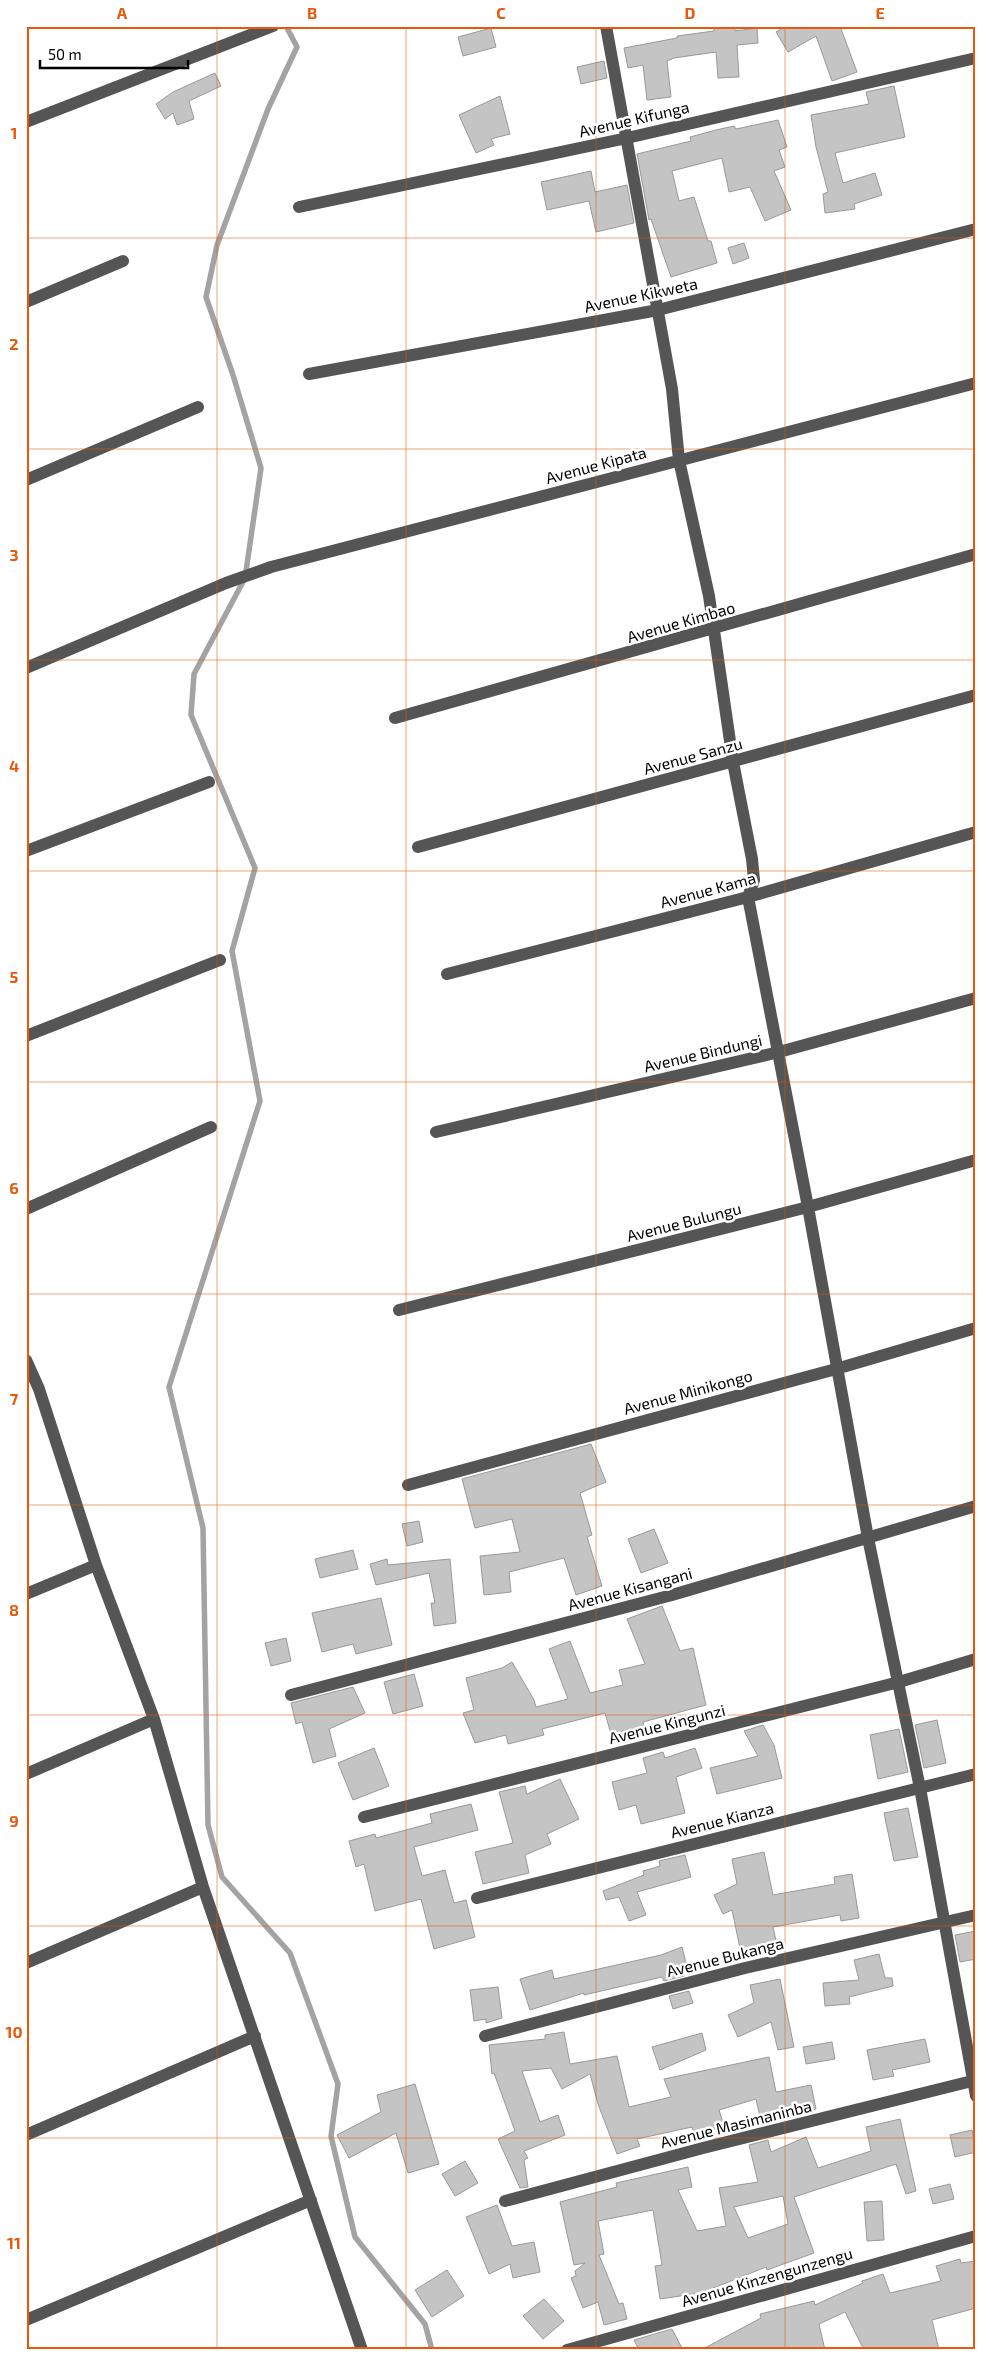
<svg xmlns="http://www.w3.org/2000/svg" width="1002" height="2376" viewBox="0 0 1002 2376" font-family="'Exo 2',sans-serif">
  <rect width="100%" height="100%" fill="#fff"/>
  <g fill="none" stroke-linecap="round" stroke-linejoin="round">
    <path stroke="#a3a3a3" stroke-width="5.5" d="M286 26 297 47 268 109 217 245 206 297 233 375 261 468 245 578 194 674 191 715 255 868 232 951 260 1101 169 1387 203 1528 208 1825 222 1877 290 1953 338 2084 331 2136 355 2237 425 2324 432 2350"/>
  </g>
  <path fill="#c4c4c4" stroke="#999" fill-rule="evenodd" d="M735 26V31L757 28 758 43 737 45 739 77 718 78 716 52 674 58 667 61 671 97 647 100 643 65 628 68 624 48 677 38V36L714 31V28Z
    M786 26H840L857 72 832 81 816 36 788 52 776 32Z
    M491 28 496 47 463 56 458 37Z
    M604 61 607 78 581 84 577 67Z
    M215 73 221 86 189 101 194 119 177 125 173 113 165 119 156 104 173 92Z
    M894 86 905 137 835 153 843 183 875 173 882 195 854 204 855 209 825 213 823 194 828 192 816 147 811 115 869 104 866 92Z
    M500 96 510 134 491 139 494 145 476 153 459 115Z
    M778 120 787 147 779 150 785 167 774 171 791 210 765 221 750 187 729 192 722 158 672 171 679 201 694 197 708 241H711L717 263 671 277 651 219 649 220 637 154 691 141 690 137 716 130 734 126 736 129Z
    M591 171 595 192 627 185 634 223 596 232 589 201 547 210 541 182Z
    M744 243 749 258 733 264 728 248Z
    M591 1444 606 1482 580 1493 592 1535 587 1537 602 1586 576 1595 564 1558 509 1572 511 1592 484 1595 480 1556 520 1552 512 1519 475 1528 462 1479Z
    M419 1521 423 1542 407 1546 402 1524Z
    M654 1529 668 1563 641 1573 628 1539Z
    M353 1550 358 1569 320 1578 315 1559Z
    M387 1559 388 1565 450 1559 456 1623 434 1626 431 1603H435L429 1573 376 1585 370 1564Z
    M381 1598 392 1645 356 1654 353 1644 322 1652 312 1613Z
    M662 1606 680 1651 693 1648 706 1705 643 1722 644 1726 611 1734 605 1713 542 1729 544 1735 508 1744 506 1735 475 1743 463 1713 474 1710 466 1678 502 1668 512 1662 534 1700 536 1707 568 1699 549 1649 570 1641 590 1693 623 1685 619 1670 645 1664 627 1619Z
    M286 1638 291 1661 271 1666 265 1643Z
    M414 1674 423 1706 393 1714 384 1682Z
    M353 1687 365 1713 329 1729 336 1756 313 1763 302 1722 296 1724 291 1703Z
    M937 1720 946 1763 924 1768 915 1725Z
    M763 1725 774 1745 782 1778 717 1794 710 1768 758 1756 744 1731Z
    M899 1729 908 1772 878 1779 870 1735Z
    M374 1748 389 1786 353 1800 338 1763Z
    M695 1748 702 1768 676 1777 685 1813 641 1824 636 1805 619 1810 612 1782 647 1773 643 1758 663 1752 665 1758Z
    M560 1779 579 1819 547 1834 551 1844 525 1855 529 1873 483 1884 475 1852 513 1843 499 1792 525 1786 527 1794Z
    M471 1804 478 1830 414 1847 422 1876 445 1870 454 1903 466 1900 475 1937 434 1949 421 1899 375 1911 364 1864 356 1867 349 1841 375 1834 376 1838 432 1823 430 1814Z
    M908 1808 918 1857 894 1861 884 1813Z
    M764 1852 773 1895 835 1884 834 1877 852 1874 859 1918 841 1921 840 1915 773 1927 777 1945 741 1953 732 1910 723 1914 714 1895 737 1884 732 1859Z
    M685 1855 691 1877 637 1892 646 1915 629 1921 619 1897 606 1900 603 1891 644 1875 643 1871 660 1866 659 1861Z
    M976 1931V1959L960 1962 955 1935Z
    M682 1947 688 1971 683 1973 684 1976 664 1981 662 1977 584 1995V1993L530 2010 520 1979 552 1970 554 1979 661 1955Z
    M879 1954 885 1978H892L893 1986 849 1997 850 2004 825 2006 823 1983 859 1980 854 1960Z
    M780 1979 794 2047 778 2050 771 2022 738 2037 728 2015 754 2003 750 1985Z
    M498 1987 502 2018 486 2023V2019L474 2021 470 1990Z
    M689 1991 693 2003 673 2009 669 1996Z
    M564 2032 570 2064 617 2056 629 2107 671 2097 664 2079 769 2057 776 2092 811 2085 816 2109 761 2121 756 2099 719 2110 724 2126 695 2135 692 2127 637 2139 640 2146 617 2154 598 2104 590 2074 562 2089 551 2068 522 2071 540 2122 558 2115 565 2135 524 2151 528 2158 524 2160 528 2187 520 2188 498 2139 515 2131 494 2073 492 2074 489 2045 545 2039V2035Z
    M702 2033 706 2050 660 2070 652 2047Z
    M925 2039 930 2062 892 2070 894 2076 873 2080 867 2050Z
    M832 2042 835 2059 806 2064 803 2047Z
    M415 2084 439 2164 408 2173 396 2133 349 2158 337 2135 381 2112 377 2095Z
    M900 2119 916 2191 906 2194 896 2164 794 2197 814 2253 767 2270 766 2267 701 2293 660 2299 655 2266 662 2265 653 2210 598 2221 604 2254 599 2255 619 2304 623 2303 627 2319 604 2325 598 2302 583 2308 571 2278 576 2276 575 2271 585 2263 574 2265 560 2202 617 2187 616 2183 688 2167 692 2187 678 2190 697 2231 726 2226 719 2188 758 2182 749 2145 768 2140 771 2152 806 2137 818 2168 871 2151 866 2127ZM783 2196 788 2224 748 2238 734 2207Z
    M972 2130 976 2152 955 2157 950 2135Z
    M465 2161 478 2183 455 2196 442 2174Z
    M950 2184 954 2199 933 2204 929 2189Z
    M882 2201 884 2240 867 2241 864 2202Z
    M497 2205 512 2246 534 2242 540 2272 513 2278 510 2264 489 2274 466 2217Z
    M960 2259 961 2263 976 2261V2308L932 2320 939 2350H864L845 2312 819 2324 825 2350H701L761 2318 760 2314 814 2301 815 2305 863 2283 862 2281 883 2274 890 2293 941 2281 936 2266Z
    M447 2270 464 2296 432 2317 415 2290Z
    M544 2299 564 2321 543 2339 523 2316Z
    M672 2329 683 2350H639L634 2340Z"/>
  <g fill="none" stroke-linecap="round" stroke-linejoin="round">
    <path stroke="#555" stroke-width="12" d="M606 26 672 389 679 460 709 596 733 762 752 859 754 880 748 897 808 1207 868 1538 920 1788 976 2096
      M26 122 273 26
      M299 207 627 138 976 58
      M26 302 123 261
      M309 374 658 310 976 229
      M26 480 198 407
      M26 668 226 583 271 567 976 383
      M395 718 976 554
      M418 847 976 695
      M26 851 209 782
      M447 974 748 897 976 832
      M26 1036 220 960
      M436 1132 779 1052 976 998
      M26 1209 211 1127
      M399 1310 808 1207 976 1160
      M26 1360 39 1389 96 1565 154 1719 203 1887 362 2350
      M408 1485 836 1369 976 1328
      M26 1594 96 1565
      M291 1695 672 1595 976 1506
      M26 1774 154 1719
      M364 1817 899 1682 976 1659
      M477 1898 976 1774
      M26 1963 203 1887
      M485 2036 745 1968 976 1915
      M26 2135 255 2036
      M505 2201 703 2148 976 2080
      M26 2320 311 2200
      M567 2350 976 2236"/>
  </g>
  <path fill="none" stroke="#e8590c" stroke-width="1" stroke-opacity="0.55" d="M217 26V2350M406 26V2350M596 26V2350M785 26V2350M26 238H976M26 449H976M26 660H976M26 871H976M26 1082H976M26 1294H976M26 1505H976M26 1715H976M26 1926H976M26 2138H976"/>
  <g text-anchor="middle" stroke-width="5" stroke-linejoin="round" paint-order="stroke">
    <g font-size="16" fill="#000" stroke="#fff">
      <text transform="translate(634 119) rotate(-13)" y="6">Avenue Kifunga</text>
      <text transform="translate(641 295) rotate(-12)" y="6">Avenue Kikweta</text>
      <text transform="translate(596 465) rotate(-15)" y="6">Avenue Kipata</text>
      <text transform="translate(681 622) rotate(-16)" y="6">Avenue Kimbao</text>
      <text transform="translate(693 756) rotate(-15)" y="6">Avenue Sanzu</text>
      <text transform="translate(708 890) rotate(-15)" y="6">Avenue Kama</text>
      <text transform="translate(703 1053) rotate(-13)" y="6">Avenue Bindungi</text>
      <text transform="translate(684 1222) rotate(-14)" y="6">Avenue Bulungu</text>
      <text transform="translate(688 1392) rotate(-15)" y="6">Avenue Minikongo</text>
      <text transform="translate(630 1589) rotate(-15)" y="6">Avenue Kisangani</text>
      <text transform="translate(667 1724) rotate(-14)" y="6">Avenue Kingunzi</text>
      <text transform="translate(722 1820) rotate(-14)" y="6">Avenue Kianza</text>
      <text transform="translate(725 1957) rotate(-14)" y="6">Avenue Bukanga</text>
      <text transform="translate(736 2124) rotate(-14)" y="6">Avenue Masimaninba</text>
      <text transform="translate(767 2277) rotate(-16)" y="6">Avenue Kinzengunzengu</text>
    </g>
  </g>
  <rect width="1002" height="2376" fill="none" stroke="#ffffff" stroke-width="55"/>
  <path d="M40 60v8h148v-8" fill="none" stroke="#000000" stroke-width="2.5"/>
  <text x="48" y="60" font-size="15" fill="#000000" stroke="#ffffff" stroke-width="4" paint-order="stroke">50 m</text>
  <rect x="28" y="28" width="946" height="2320" fill="none" stroke="#e8590c" stroke-width="2"/>
  <g font-size="16" text-anchor="middle" font-weight="bold" fill="#e8590c">
    <text x="122" y="19">A</text>
    <text x="312" y="19">B</text>
    <text x="501" y="19">C</text>
    <text x="690" y="19">D</text>
    <text x="880" y="19">E</text>
    <text x="14" y="139">1</text>
    <text x="14" y="350">2</text>
    <text x="14" y="561">3</text>
    <text x="14" y="772">4</text>
    <text x="14" y="983">5</text>
    <text x="14" y="1194">6</text>
    <text x="14" y="1405">7</text>
    <text x="14" y="1616">8</text>
    <text x="14" y="1827">9</text>
    <text x="14" y="2038">10</text>
    <text x="14" y="2249">11</text>
  </g>
</svg>
